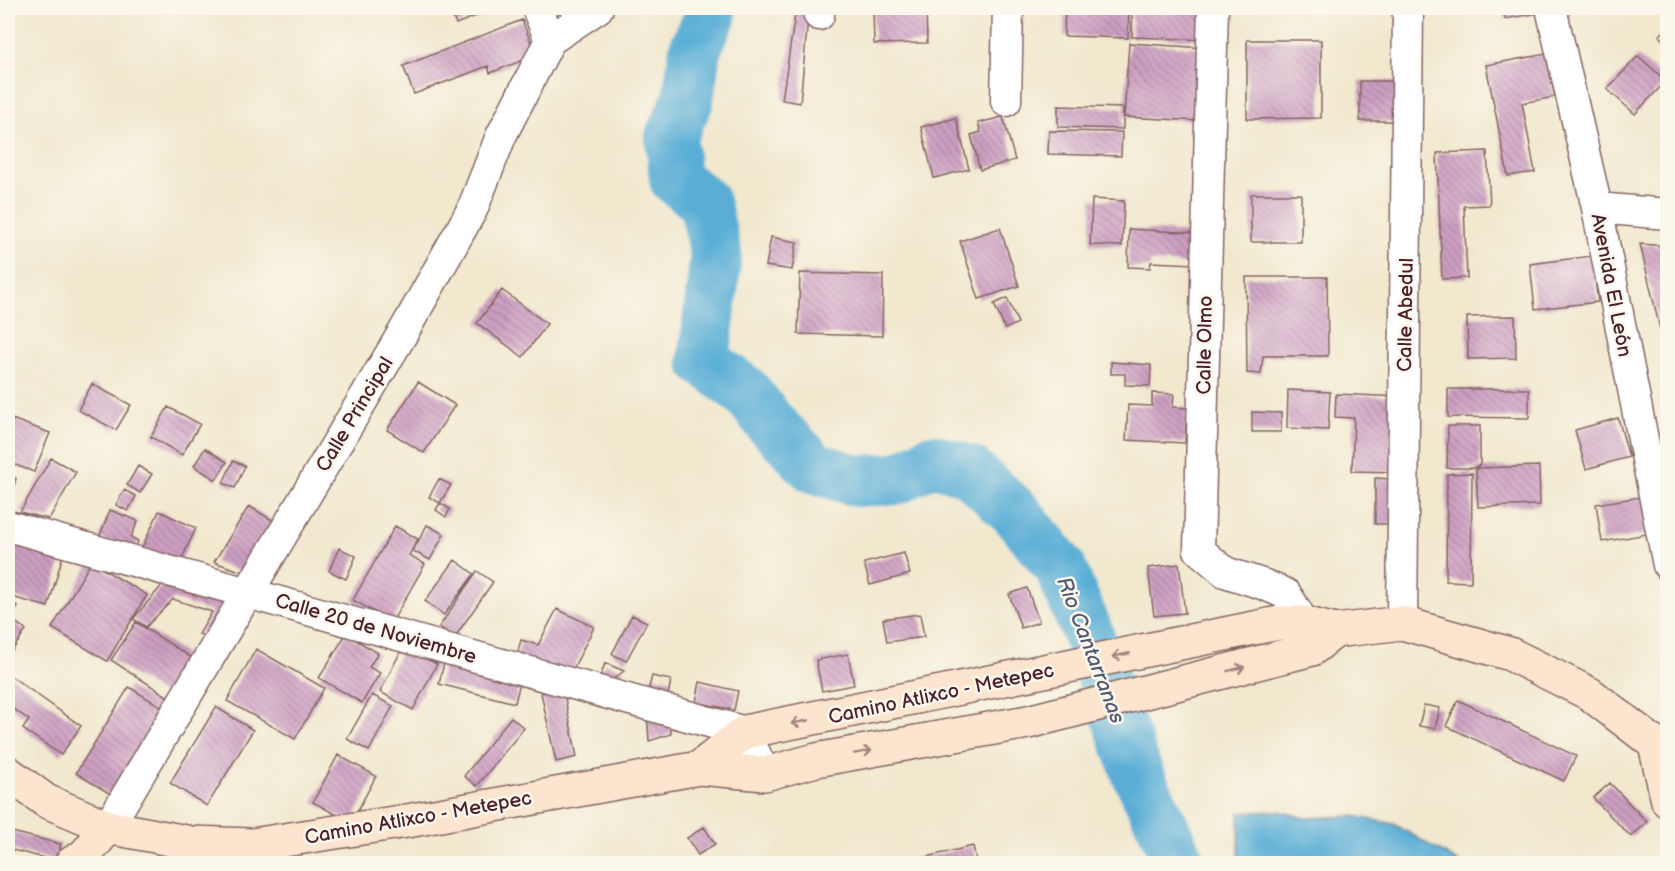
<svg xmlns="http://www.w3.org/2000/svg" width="1675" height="871" viewBox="0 0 1675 871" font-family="'Balsamiq Sans',sans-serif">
  <defs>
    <pattern id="building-back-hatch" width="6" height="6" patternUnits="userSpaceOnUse" patternTransform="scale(1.5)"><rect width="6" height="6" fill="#cd9fc2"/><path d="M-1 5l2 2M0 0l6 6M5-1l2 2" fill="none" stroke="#a8819e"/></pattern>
  </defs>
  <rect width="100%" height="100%" fill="#fbf7ec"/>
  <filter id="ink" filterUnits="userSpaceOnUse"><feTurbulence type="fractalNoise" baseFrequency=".0167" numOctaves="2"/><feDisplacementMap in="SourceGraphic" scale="12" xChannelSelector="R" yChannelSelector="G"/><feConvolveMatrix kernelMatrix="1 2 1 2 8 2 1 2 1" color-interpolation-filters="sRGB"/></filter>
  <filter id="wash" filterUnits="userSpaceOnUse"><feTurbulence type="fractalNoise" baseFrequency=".008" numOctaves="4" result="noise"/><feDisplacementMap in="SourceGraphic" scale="24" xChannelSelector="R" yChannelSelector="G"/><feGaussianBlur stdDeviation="1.35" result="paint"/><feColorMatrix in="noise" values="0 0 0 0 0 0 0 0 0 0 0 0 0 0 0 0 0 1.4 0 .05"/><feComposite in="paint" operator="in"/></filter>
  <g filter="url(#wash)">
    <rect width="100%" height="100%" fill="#f1e8ce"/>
    <path fill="#5aaed6" stroke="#526680" stroke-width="1.5" d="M1278 811 1306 818 1353 816 1394 824 1460 863H1239V813Z"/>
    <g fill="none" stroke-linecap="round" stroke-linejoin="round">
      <path stroke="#5aaed6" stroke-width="52" d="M709 8 710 17 695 49 688 100 671 136 675 179 704 202 716 254 704 361 746 392 771 424 813 467 857 481 897 479 932 460 969 471 1015 512 1060 567 1086 629 1138 775 1181 864"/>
    </g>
    <g id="blocks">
      <path fill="url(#building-back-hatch)" d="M449 8H496L456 24Z
        M796 8H809L800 103 782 100Z
        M926 8 927 43 874 44 873 10Z
        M1065 8H1129L1128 38 1064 36Z
        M1132 8H1210V40L1132 37Z
        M1503 8H1538L1539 13 1505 19Z
        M522 20 536 55 490 73 488 66 414 94 403 66Z
        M1668 28V45L1659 36Z
        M1247 40H1321V118L1247 119Z
        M1129 43 1205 48 1200 121 1124 117Z
        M1546 54 1555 97 1522 103 1535 172 1508 176 1486 65Z
        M1638 56 1666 81 1635 114 1607 89Z
        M1360 81H1398L1399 121H1360Z
        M1058 106 1123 108V129L1058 127Z
        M1003 117 1015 160 980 170 971 135 981 132 978 123Z
        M956 118 969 169 934 178 921 127Z
        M1049 131 1122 132 1121 156 1048 154Z
        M1487 151 1490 205 1464 206 1467 278 1442 279 1437 153Z
        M1251 194H1301V242H1251Z
        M1092 199 1124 201 1122 246 1090 245Z
        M1000 228 1019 286 979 299 960 241Z
        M1129 229 1196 233 1195 264 1151 262 1150 268 1128 267Z
        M771 237 797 242 792 270 766 266Z
        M1640 244 1668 246V359H1667Z
        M1592 256 1598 302 1535 309 1530 264Z
        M800 273 883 275 882 336 798 334Z
        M1246 277H1327L1328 356H1263L1261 374 1247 373Z
        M502 290 547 324 523 357 477 323Z
        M1007 298 1018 323 1005 329 994 304Z
        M1515 316 1516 358 1468 359 1467 317Z
        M1111 362 1151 365 1150 386 1125 385V374H1111Z
        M418 382 455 405 424 453 387 430Z
        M92 384 131 405 116 430 78 410Z
        M1448 389H1529V418L1448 417Z
        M1288 390 1330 392 1328 430 1287 428Z
        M1152 393 1174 394 1173 407 1187 408 1185 443 1126 440 1128 405 1152 406Z
        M1336 394 1400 397 1398 472 1352 471 1354 418 1335 417Z
        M168 407 200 424 182 455 151 437Z
        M1252 412 1281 413V432H1252Z
        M1618 418 1629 457 1586 469 1575 430Z
        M12 419 50 433 34 472 8 462V430Z
        M1448 426H1480V465L1474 468H1447Z
        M205 448 227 462 216 480 194 466Z
        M51 458 76 472 49 519 20 512Z
        M233 461 245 466 235 488 223 483Z
        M138 466 152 474 140 493 127 485Z
        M1539 466 1540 505 1478 507 1476 468Z
        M1472 473 1471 582 1446 581 1447 474Z
        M8 476 16 478 8 510Z
        M1375 478 1393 479V524H1375Z
        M439 479 451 485 440 503 429 497Z
        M124 490 136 496 128 511 116 505Z
        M1646 496 1653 533 1602 542 1596 504Z
        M440 503 450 509 446 517 436 510Z
        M249 506 277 523 246 573 214 562Z
        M110 510 138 521 131 537 138 541 134 552 99 538Z
        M159 511 196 528 179 565 142 548Z
        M427 525 444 534 430 560 413 551Z
        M395 526 418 539 409 555 425 564 392 622 353 600Z
        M15 533 65 548 48 607 8 596V560Z
        M339 548 356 556 346 579 329 571Z
        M904 553 910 574 870 585 864 563Z
        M455 560 474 574 444 615 425 601Z
        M91 562 147 595 107 661 52 628Z
        M1179 564 1185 613 1154 616 1148 568Z
        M477 571 493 582 455 637 439 627Z
        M164 583 235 604 215 640 199 634 212 612 173 599 146 627 133 619Z
        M1027 588 1039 622 1021 628 1009 594Z
        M8 600 18 607 10 618 26 630 8 657Z
        M557 609 594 627 571 673 515 662 521 640 538 645Z
        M920 614 924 637 887 642 883 619Z
        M632 615 647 622 626 661 612 654Z
        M136 622 198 662 173 700 111 660Z
        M346 634 378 653 369 667 380 673 362 703 319 678Z
        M403 647 437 664 413 710 380 692Z
        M256 649 324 688 295 739 227 701Z
        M848 654 854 685 822 691 816 660Z
        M444 663 520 682 515 703 439 684Z
        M605 663 624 671 608 683 599 681Z
        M8 674 81 726 61 755 23 729 29 720 8 705Z
        M652 676 671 680 667 700 647 695Z
        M700 682 738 691 734 710 696 702Z
        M129 687 165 709 112 795 76 773Z
        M563 689 577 757 556 762 541 693Z
        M372 695 393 706 369 751 347 739Z
        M1458 700 1576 756 1564 781 1446 726Z
        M1424 705 1440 708 1435 729 1419 726Z
        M216 707 253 730 207 806 170 783Z
        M647 712 670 719 671 734 649 741Z
        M511 717 524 728 477 786 464 776Z
        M338 755 376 776 351 823 313 802Z
        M1610 783 1647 822 1631 837 1593 798Z
        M704 827 715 844 698 855 687 838Z
        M8 831 61 844 57 861 8 849Z
        M973 846 977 864H923L922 858Z"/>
    </g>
  </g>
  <g filter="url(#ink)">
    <use href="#blocks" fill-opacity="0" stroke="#846564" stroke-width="1.5"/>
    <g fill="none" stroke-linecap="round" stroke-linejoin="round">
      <g stroke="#846564" stroke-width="33">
        <path id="minor" d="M537 8 550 40
          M1213 8 1199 550 1225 572 1265 585 1286 594 1304 623 1310 642
          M1551 8 1597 208 1668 565
          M819 15V8
          M1006 101 1008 8
          M1597 208 1668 214
          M8 526 745 732 765 774
          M1402 623 1408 8
          M108 827 404 331 472 210 501 136 550 40 598 8
          M252 845 269 864"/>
      </g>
      <g stroke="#846564" stroke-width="36">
        <path id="secondary" d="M1655 745 1668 801
          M699 768 745 732 1279 623H1304L1335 631 1402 623 1510 654 1590 694 1668 754
          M8 773 46 801 108 827 191 843 252 845 407 821 699 768 765 774 816 760 1028 722 1180 683 1312 649 1335 631
          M71 864 85 855 108 827"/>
      </g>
      <use href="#minor" stroke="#fff" stroke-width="30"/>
      <use href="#secondary" stroke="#fce5cf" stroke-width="33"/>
    </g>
    <defs><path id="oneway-shaft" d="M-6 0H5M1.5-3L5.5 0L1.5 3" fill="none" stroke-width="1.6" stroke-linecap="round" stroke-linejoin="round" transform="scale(1.5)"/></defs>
    <g stroke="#a3827d">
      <use href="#oneway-shaft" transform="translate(1121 655) rotate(169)"/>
      <use href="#oneway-shaft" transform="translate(1236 669) rotate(-14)"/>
      <use href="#oneway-shaft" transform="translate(800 722) rotate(169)"/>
      <use href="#oneway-shaft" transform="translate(863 752) rotate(-10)"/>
    </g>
  </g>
  <g text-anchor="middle" stroke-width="5" stroke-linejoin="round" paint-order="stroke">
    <g font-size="20" fill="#4a1f2b" stroke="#fbf7ec">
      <text transform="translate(1612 285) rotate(79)" y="7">Avenida El León</text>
      <text transform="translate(1405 315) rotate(-89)" y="7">Calle Abedul</text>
      <text transform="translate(1204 345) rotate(-89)" y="7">Calle Olmo</text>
      <text transform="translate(354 414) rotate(-59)" y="7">Calle Principal</text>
      <text transform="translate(376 628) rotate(16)" y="7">Calle 20 de Noviembre</text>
      <text transform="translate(941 693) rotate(-12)" y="7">Camino Atlixco - Metepec</text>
      <text transform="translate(418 817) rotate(-10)" y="7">Camino Atlixco - Metepec</text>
    </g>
    <g font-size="21" font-style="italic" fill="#50586f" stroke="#fbf7ec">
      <text transform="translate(1091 650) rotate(69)" y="7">Rio Cantarranas</text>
    </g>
  </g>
  <rect width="1675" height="871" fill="none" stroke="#fbf7ec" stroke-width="30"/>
</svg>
